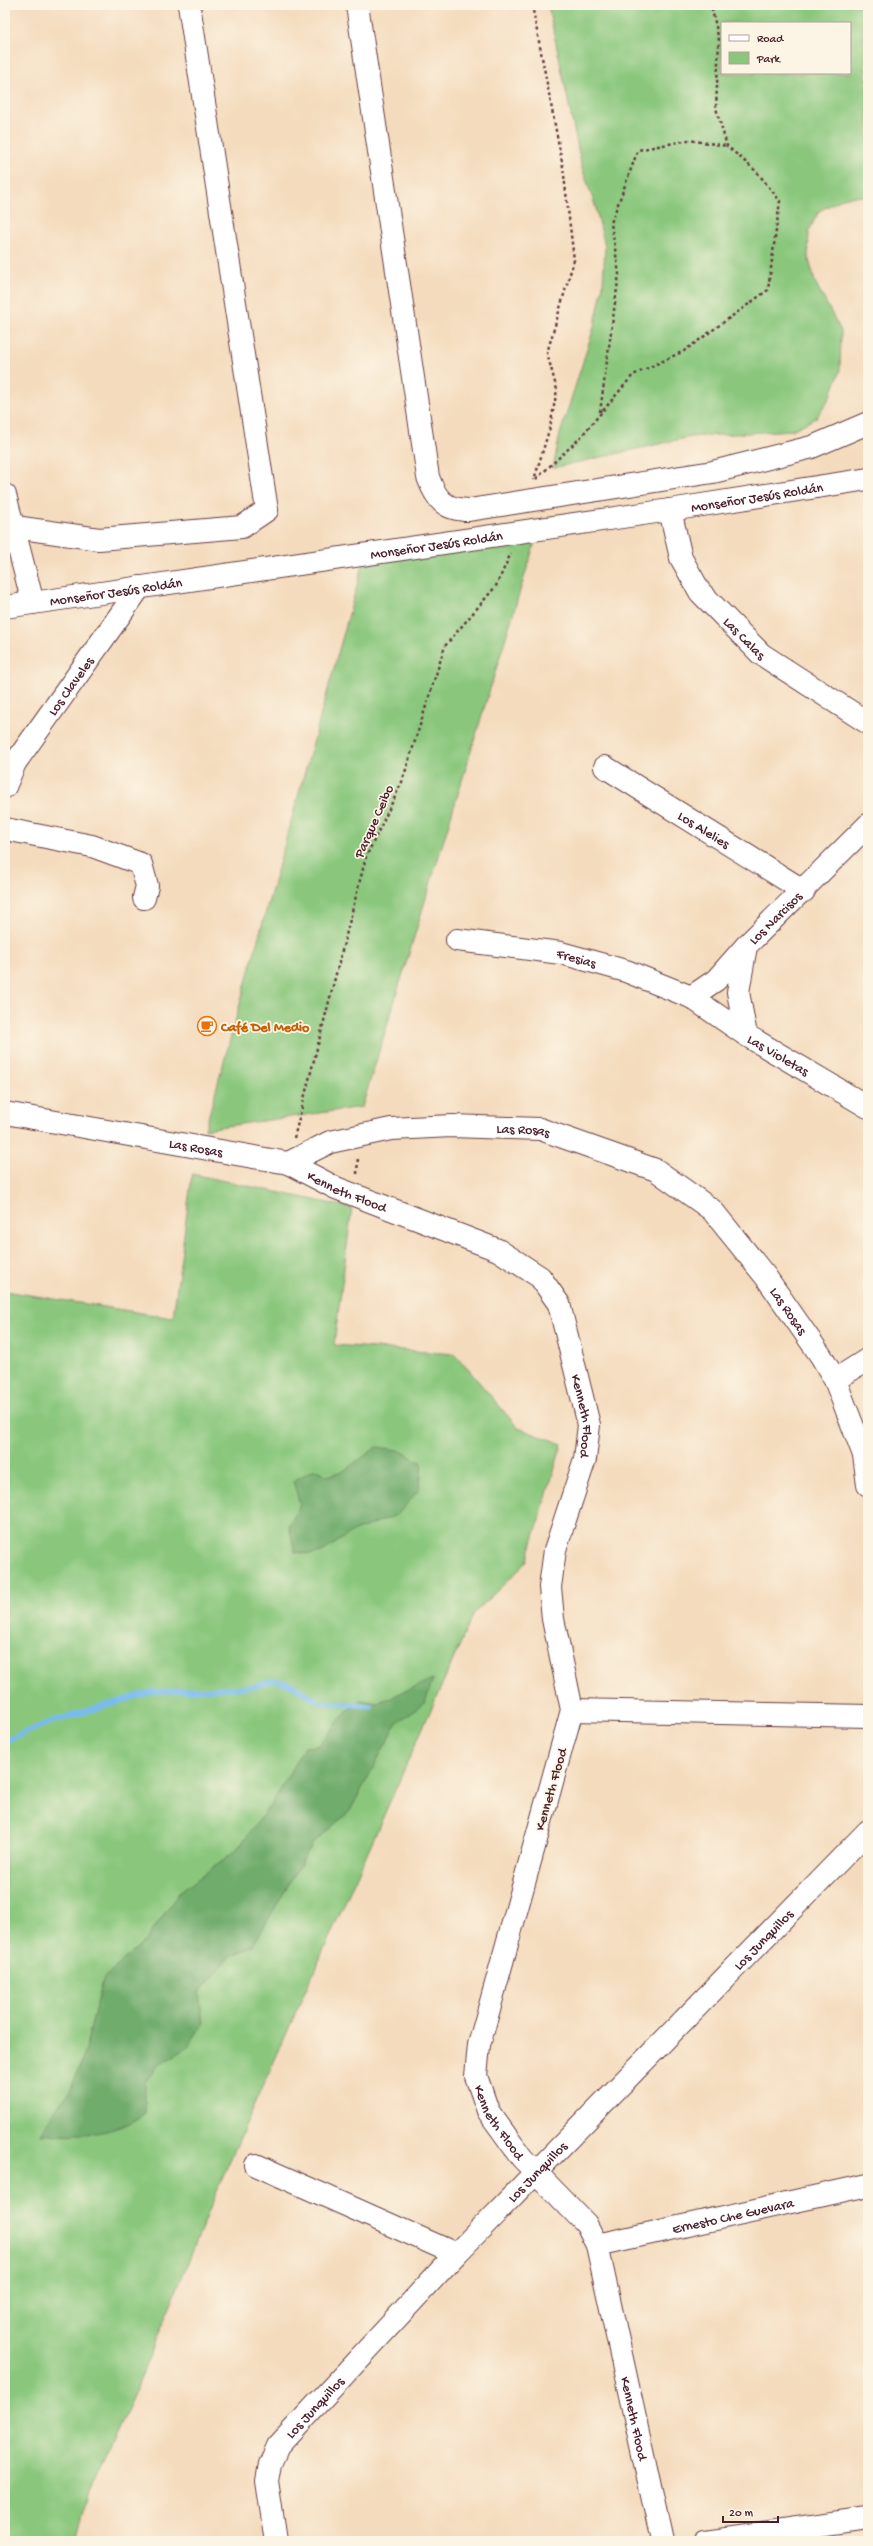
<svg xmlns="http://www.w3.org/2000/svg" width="873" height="2546" viewBox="0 0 873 2546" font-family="'Gochi Hand',sans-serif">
  <rect width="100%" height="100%" fill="#fcf5e5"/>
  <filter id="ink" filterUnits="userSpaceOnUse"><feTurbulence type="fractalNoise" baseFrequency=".025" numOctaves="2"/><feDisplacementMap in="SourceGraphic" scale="8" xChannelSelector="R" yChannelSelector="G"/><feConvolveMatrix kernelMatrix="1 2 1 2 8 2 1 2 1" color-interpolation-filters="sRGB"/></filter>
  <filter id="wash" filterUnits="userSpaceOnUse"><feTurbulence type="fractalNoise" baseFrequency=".012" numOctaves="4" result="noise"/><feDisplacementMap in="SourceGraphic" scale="16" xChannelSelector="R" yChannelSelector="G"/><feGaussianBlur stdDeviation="0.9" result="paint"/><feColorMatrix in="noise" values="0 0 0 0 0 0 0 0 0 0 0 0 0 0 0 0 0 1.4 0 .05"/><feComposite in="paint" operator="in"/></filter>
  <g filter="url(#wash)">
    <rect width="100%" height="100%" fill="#f4dbbd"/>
    <path fill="#8ac77d" stroke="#6a7354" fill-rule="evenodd" d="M544 5H862L868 105V196L846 197 819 211 809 231 808 256 815 282 841 331 840 371 830 397 816 418 792 430 690 437 553 468 560 434 595 324 603 285 605 246 595 205 582 168 549 10ZM722 23H850V73H722Z
      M535 542 362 1107 205 1129 363 564Z
      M192 1174 352 1208 334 1345 455 1354 518 1428 562 1444 526 1563 474 1613 227 2167 137 2387 89 2492 76 2541H5V1291L173 1318Z"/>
    <path fill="#6fac6c" stroke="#5c664c" d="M377 1447 399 1450 422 1463 419 1490 397 1515 354 1531 322 1552 309 1554 295 1552 289 1526 300 1505 293 1481 315 1469 328 1476 345 1470Z
      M433 1679 425 1703 397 1723 350 1811 313 1843 252 1947 230 1956 199 1993 203 2024 187 2048 159 2065 145 2082V2113C109 2139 81 2133 41 2135L52 2114 70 2091 82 2061 104 1977 147 1939 178 1894 237 1849 273 1802 304 1747 318 1746 347 1711 361 1700 377 1703Z"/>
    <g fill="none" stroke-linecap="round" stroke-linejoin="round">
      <path stroke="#78bbee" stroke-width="5.5" d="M5 1741 50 1722 151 1692 253 1687 273 1680 292 1685 320 1702 371 1706"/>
    </g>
  </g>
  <g filter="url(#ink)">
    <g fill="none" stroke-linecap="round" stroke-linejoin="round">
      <g stroke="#643b41" stroke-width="24">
        <g id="minor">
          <path d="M357 5 428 477C436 499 444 510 469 510L713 472 812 447 868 423"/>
          <path d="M5 495 33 603"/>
          <path id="s1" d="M670 510 681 558 700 592 761 654 868 723"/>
          <path d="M5 534 15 527 99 539 242 527 267 510 189 5"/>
          <path id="s2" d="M5 607 670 510 868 479"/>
          <path id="s3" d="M605 767 804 891"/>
          <path id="s4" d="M5 787 15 763 140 587"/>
          <path d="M5 829 92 846 141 864 147 886 144 898"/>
          <path id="s5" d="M457 940 561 953 626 971 691 997 746 1035 868 1107"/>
          <path d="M691 997 716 980 746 946"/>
          <path id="s6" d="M746 1035 738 992 746 946 868 825"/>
          <path id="s7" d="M5 1113 288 1163 336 1188 498 1250 540 1277 559 1304 589 1425 585 1459 555 1550 550 1587 553 1619 572 1710 479 2045 476 2076 488 2111 522 2158 586 2224 597 2245 662 2541"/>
          <path id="s8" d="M288 1163 330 1142 391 1129 452 1126 540 1129 656 1170 712 1210 766 1277 821 1356 835 1380 864 1455 868 1485"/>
          <path d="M835 1380 868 1359"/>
          <path d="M572 1710 868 1716"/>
          <path d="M256 2165 456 2254"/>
          <path id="s9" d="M597 2245 868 2185"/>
          <path id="s10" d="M276 2541 267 2481 270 2464 278 2446 456 2254 868 1831"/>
          <path d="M705 2541 868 2518"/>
        </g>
      </g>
      <path stroke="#643b41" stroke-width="2.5" stroke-dasharray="3 3" stroke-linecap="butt" d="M532 5 563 167 574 260 547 353 557 390 550 427 534 480
        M600 412 619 274 611 223 638 150 689 140 727 146
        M536 479 579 439 633 375 684 351 768 290 780 201 757 172 727 146 716 108 719 40 711 5
        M294 1138 366 857 402 782 445 646 496 586 511 553
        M357 1174 358 1157"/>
      <use href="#minor" stroke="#fff" stroke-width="22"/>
    </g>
  </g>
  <defs>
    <g id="cafe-ring" transform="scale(1)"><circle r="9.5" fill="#fcf5e5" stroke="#e8710a" stroke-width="1.5"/><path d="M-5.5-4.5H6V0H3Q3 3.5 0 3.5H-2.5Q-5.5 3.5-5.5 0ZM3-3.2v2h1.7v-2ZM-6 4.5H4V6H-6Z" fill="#e8710a"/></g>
  </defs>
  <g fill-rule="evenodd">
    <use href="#cafe-ring" x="207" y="1026"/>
  </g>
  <g text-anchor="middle" stroke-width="3.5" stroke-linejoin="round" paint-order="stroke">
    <g font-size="14" fill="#4a1f2b" stroke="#fcf5e5">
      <text dy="5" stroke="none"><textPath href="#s2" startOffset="760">Monseñor Jesús Roldán</textPath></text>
      <text dy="5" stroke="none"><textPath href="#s2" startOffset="436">Monseñor Jesús Roldán</textPath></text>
      <text dy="5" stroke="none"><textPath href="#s2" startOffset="112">Monseñor Jesús Roldán</textPath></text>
      <text dy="5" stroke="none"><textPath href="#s1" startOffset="152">Las Calas</textPath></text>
      <text dy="5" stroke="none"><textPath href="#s4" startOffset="121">Los Claveles</textPath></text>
      <text transform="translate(373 821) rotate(-66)" y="5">Parque Ceibo</text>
      <text dy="5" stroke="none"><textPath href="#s3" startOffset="117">Los Alelies</textPath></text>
      <text dy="5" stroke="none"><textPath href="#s6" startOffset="131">Los Narcisos</textPath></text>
      <text dy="5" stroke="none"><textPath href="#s5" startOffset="121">Fresias</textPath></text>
      <text dy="5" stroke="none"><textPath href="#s5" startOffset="347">Las Violetas</textPath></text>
      <text dy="5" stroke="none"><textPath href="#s8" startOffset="242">Las Rosas</textPath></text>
      <text dy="5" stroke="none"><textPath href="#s7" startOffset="194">Las Rosas</textPath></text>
      <text dy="5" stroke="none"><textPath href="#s7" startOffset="353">Kenneth Flood</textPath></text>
      <text dy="5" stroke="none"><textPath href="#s8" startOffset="577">Las Rosas</textPath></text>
      <text dy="5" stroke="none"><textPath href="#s7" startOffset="713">Kenneth Flood</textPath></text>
      <text transform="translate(550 1789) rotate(-74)" y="5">Kenneth Flood</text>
      <text dy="5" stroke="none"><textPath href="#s10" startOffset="799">Los Junquillos</textPath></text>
      <text dy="5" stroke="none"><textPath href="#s7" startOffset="1446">Kenneth Flood</textPath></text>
      <text dy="5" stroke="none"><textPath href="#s10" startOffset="475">Los Junquillos</textPath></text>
      <text dy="5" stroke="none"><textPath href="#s9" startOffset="139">Ernesto Che Guevara</textPath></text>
      <text dy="5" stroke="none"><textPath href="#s10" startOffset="151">Los Junquillos</textPath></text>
      <text dy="5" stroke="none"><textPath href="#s7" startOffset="1782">Kenneth Flood</textPath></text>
    </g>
    <g font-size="14" font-weight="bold" fill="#c56008" stroke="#fcf5e5" text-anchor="start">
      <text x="221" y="1031">Café Del Medio</text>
    </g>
  </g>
  <rect width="873" height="2546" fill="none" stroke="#fcf5e5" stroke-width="20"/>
  <rect x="721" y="22" width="130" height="52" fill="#fcf5e5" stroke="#b59f9b"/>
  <rect x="729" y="35" width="20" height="6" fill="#ffffff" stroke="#b59f9b"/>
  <text x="757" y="42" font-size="12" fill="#4a1f2b">Road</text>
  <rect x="729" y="52" width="20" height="12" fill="#8ac77d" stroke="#b59f9b"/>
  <text x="757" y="62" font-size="12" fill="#4a1f2b">Park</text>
  <path d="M723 2516v6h55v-6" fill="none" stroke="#4a1f2b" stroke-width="2"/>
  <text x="729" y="2516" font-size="12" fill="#4a1f2b" stroke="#fcf5e5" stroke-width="3" paint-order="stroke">20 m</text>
</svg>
